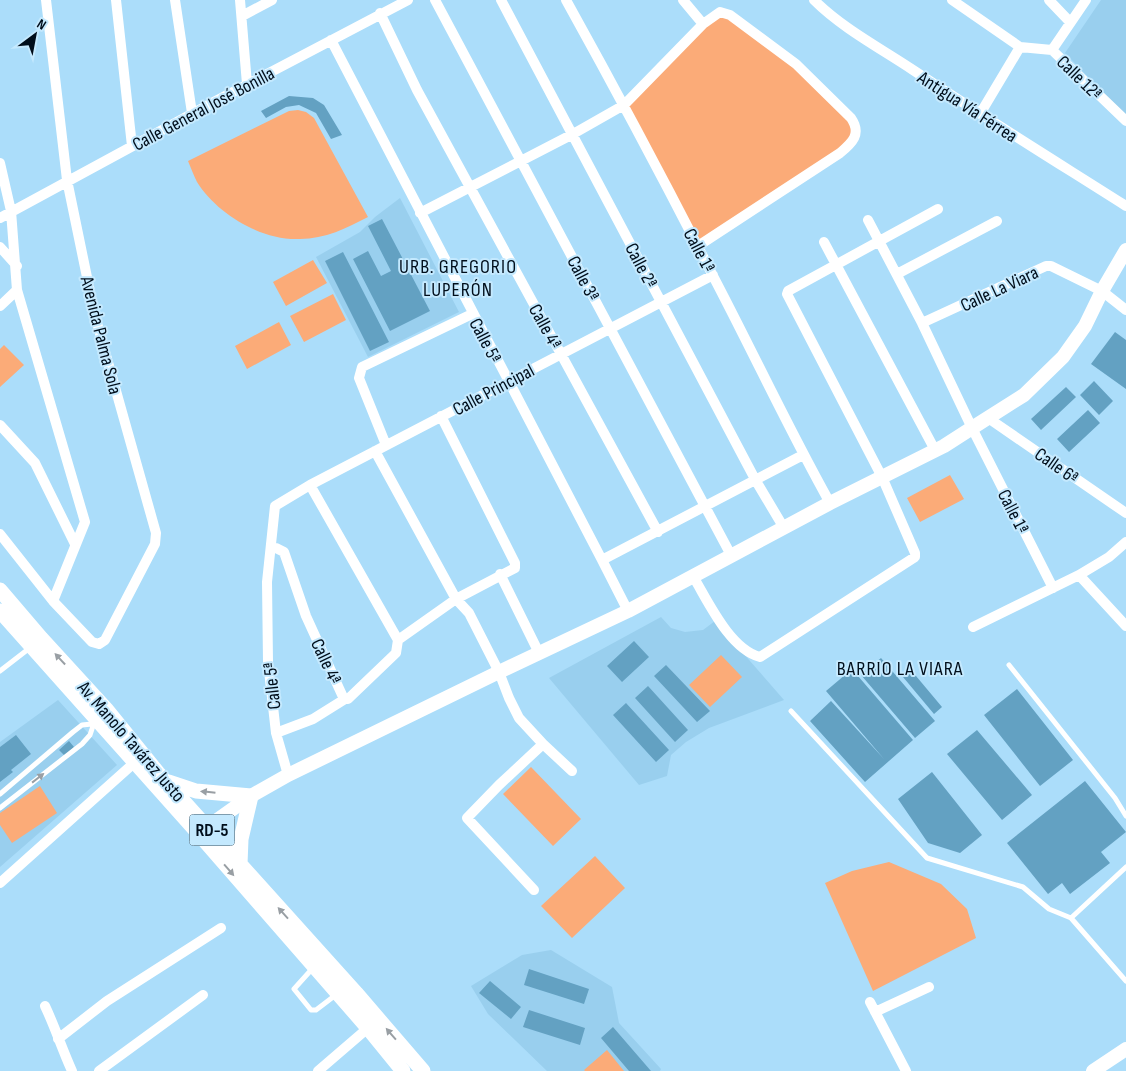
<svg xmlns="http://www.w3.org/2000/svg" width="1126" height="1071" viewBox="0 0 1126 1071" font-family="'Sofia Sans Condensed',sans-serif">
  <rect width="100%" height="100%" fill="#abddfa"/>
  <path fill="#99cfee" d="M1101 0H1126V116L1065 53Z
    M400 198 459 312 368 357 316 257 360 232 375 217Z
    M661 617 671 628 685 632 703 630 715 621 784 700 709 728 686 742 671 755 667 776 639 785 549 678Z
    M58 700 117 765 0 867V742Z
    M551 950 612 987 619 1023 661 1069 660 1071H547L488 1014 471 986 522 955Z"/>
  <path fill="#fbab78" d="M720 12 747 27 851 118 853 140 698 246 624 105Z
    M298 110 306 112 314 118 368 217C347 228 325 239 300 239 262 241 217 214 197 182 194 176 191 168 188 161L289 111Z
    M313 260 327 283 286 306 273 282Z
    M333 294 346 320 304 342 290 316Z
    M279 322 291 345 247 369 235 346Z
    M4 345 24 365 0 387V349Z
    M950 475 964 499 920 522 907 498Z
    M721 655 742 677 710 707 689 685Z
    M531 767 581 819 553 846 503 794Z
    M40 786 57 813 12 843 0 825V813Z
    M595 856 625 888 572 938 541 906Z
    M889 862 941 884 967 909 976 938 873 991 825 883 852 871Z
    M607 1050 624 1071H585L584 1070Z"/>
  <path fill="#63a1c2" d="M289 96 313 98 324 105 342 135 331 139 316 113 299 105 286 107 266 118 261 111Z
    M382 219 430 311 390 331 353 259 368 251 381 276 391 271 368 226Z
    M343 252 389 342 370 351 325 261Z
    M1115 332 1126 340V389L1091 364Z
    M1094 381 1113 401 1099 415 1080 395Z
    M1066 387 1076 397 1041 430 1031 419Z
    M1088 410 1100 423 1069 452 1057 439Z
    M634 641 649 657 622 682 607 666Z
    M881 658 935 721 915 738 861 675Z
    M666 665 710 711 697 722 654 676Z
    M852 669 913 740 865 782 810 721 831 701 884 759 826 691Z
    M911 670 942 707 934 714 903 677Z
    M648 686 688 730 675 742 635 698Z
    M1017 689 1073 760 1040 786 984 715Z
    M626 703 669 750 656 762 613 715Z
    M977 730 1032 795 1002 820 947 754Z
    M16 735 31 754 11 770 13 772 0 782V747Z
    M69 741 74 747 65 756 59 750Z
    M932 772 982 835 960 853 928 843 898 799Z
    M1085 781 1126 832 1101 852 1110 863 1070 894 1062 883 1048 894 1007 843Z
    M529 969 589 989 584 1004 524 985Z
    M490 981 521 1007 511 1019 479 993Z
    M529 1010 585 1028 580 1045 523 1027Z
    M613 1027 651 1071H629L601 1038Z"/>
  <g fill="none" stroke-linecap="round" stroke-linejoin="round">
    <path stroke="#fff" stroke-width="5" d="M1009 665 1115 798 1126 816
      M0 671 31 647
      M791 711 927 858 1023 887 1049 909 1071 918 1126 867
      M0 794 73 732 82 725 92 724
      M0 808 82 744 90 735 95 720
      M1071 918 1126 981
      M312 969 294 989 311 1010H316L337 994"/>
    <path stroke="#fff" stroke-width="10" d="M116 0 132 146
      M175 0 192 113
      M240 0 247 84
      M435 0 732 557
      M501 0 756 481 784 528
      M566 0C616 90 665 182 712 274 752 350 788 428 830 503
      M683 0 703 24
      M814 0C842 28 880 48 913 70 984 117 1055 161 1126 206
      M952 0 1020 47 1052 50 1126 121
      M1049 0 1070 22
      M380 13 417 90 658 532
      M242 16 272 0
      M331 40 602 560
      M1052 50 1086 0
      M980 114 1020 47
      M0 163 11 211 17 290 85 522 53 601
      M420 213 573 134 624 105 703 24 720 12 730 15 796 64 851 118C862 134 852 143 840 153L698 246
      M0 218 212 103 408 0
      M868 220 922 323 972 428 1053 588
      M824 242 935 450
      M0 247 17 266
      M897 274 997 221
      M0 306 17 290
      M922 323 1046 266H1051L1102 291 1126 310
      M988 418 1126 513
      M0 425 35 463 75 544
      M386 445 359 378 362 367 472 314
      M375 451 456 599 469 613 499 672 509 698 519 718 543 744 572 771
      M310 485 398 640
      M0 534 53 601 92 642 99 644 105 640 155 544 156 533 95 316 67 180 46 0
      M271 548H276L284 552 306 616 343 697 345 699
      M500 574 539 653
      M1079 575 1126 626
      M694 578C709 603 730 649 760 657L915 557V553L882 477 787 294 788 291 938 209
      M628 611 602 560 803 455
      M973 627 1079 575 1109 557 1126 542
      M276 733 313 719 345 699H348L396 653 398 640 456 599 515 568V563L441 416
      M288 775 276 733 268 662 267 582 275 506 310 485 713 275
      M0 883 134 763
      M534 890 467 818 499 785 543 744
      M870 1002 906 1071
      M45 1006C55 1027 62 1049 72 1071
      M875 1012 929 987
      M58 1039 107 1001 221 928
      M99 1071 203 995
      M318 1071 368 1028"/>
    <path stroke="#fff" stroke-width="14" d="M199 833 251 796 288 775 499 672 628 611 830 503 944 446 972 428 1024 395 1063 357 1085 326 1102 291 1126 250
      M1093 1071 1126 1049"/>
    <path stroke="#fff" stroke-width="15" d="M0 590 41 638 106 709 158 773 356 993 423 1071
      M0 611 198 833 368 1028 403 1071
      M169 782 196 791 251 796 241 839 240 864"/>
  </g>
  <defs><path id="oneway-solid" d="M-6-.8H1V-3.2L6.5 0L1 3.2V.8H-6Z" transform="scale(1.25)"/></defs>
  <g fill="#999fa4">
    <use href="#oneway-solid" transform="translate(60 659) rotate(-133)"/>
    <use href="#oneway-solid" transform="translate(38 778) rotate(-38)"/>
    <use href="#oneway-solid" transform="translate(208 792) rotate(-174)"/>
    <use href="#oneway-solid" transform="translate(229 870) rotate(49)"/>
    <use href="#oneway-solid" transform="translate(283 913) rotate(-132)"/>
    <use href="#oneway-solid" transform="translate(391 1034) rotate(-131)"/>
  </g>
  <g text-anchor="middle" stroke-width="4" stroke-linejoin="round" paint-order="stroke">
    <rect fill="#c4e9fe" stroke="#3b505f" stroke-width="1" x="189.5" y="814.5" width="45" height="31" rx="4"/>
    <g font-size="18" font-weight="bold" fill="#000e1b">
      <text x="212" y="836">RD-5</text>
    </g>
    <g font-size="19" fill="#000e1b" stroke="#c4e9fe">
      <text transform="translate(1080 77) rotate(44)" y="7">Calle 12ª</text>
      <text transform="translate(968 106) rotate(33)" y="7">Antigua Vía Férrea</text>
      <text transform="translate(203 108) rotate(-28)" y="7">Calle General José Bonilla</text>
      <text transform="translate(700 250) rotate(62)" y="7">Calle 1ª</text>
      <text transform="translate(642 265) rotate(62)" y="7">Calle 2ª</text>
      <text transform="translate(584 278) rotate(62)" y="7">Calle 3ª</text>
      <text transform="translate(999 288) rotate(-25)" y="7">Calle La Viara</text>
      <text transform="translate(546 326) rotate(61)" y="7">Calle 4ª</text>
      <text transform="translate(102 335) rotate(76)" y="7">Avenida Palma Sola</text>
      <text transform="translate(486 340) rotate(62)" y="7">Calle 5ª</text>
      <text transform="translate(493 389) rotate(-28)" y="7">Calle Principal</text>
      <text transform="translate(1057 465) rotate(35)" y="7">Calle 6ª</text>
      <text transform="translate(1014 511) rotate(63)" y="7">Calle 1ª</text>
      <text transform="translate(327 661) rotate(65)" y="7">Calle 4ª</text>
      <text transform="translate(271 686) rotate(-96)" y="7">Calle 5ª</text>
      <text transform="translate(132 741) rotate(49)" y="7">Av. Manolo Tavárez Justo</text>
    </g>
    <g font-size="20" letter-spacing="1" fill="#000e1b" stroke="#c4e9fe">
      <text x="458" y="273">URB. GREGORIO<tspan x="458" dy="23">LUPERÓN</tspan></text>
      <text x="900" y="675">BARRIO LA VIARA</text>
    </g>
  </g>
  <g transform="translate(35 35) rotate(32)" stroke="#c4e9fe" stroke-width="4" paint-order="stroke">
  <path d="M0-4L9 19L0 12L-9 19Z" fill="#000e1b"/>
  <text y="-8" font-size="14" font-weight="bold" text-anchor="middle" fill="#000e1b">N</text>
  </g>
</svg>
